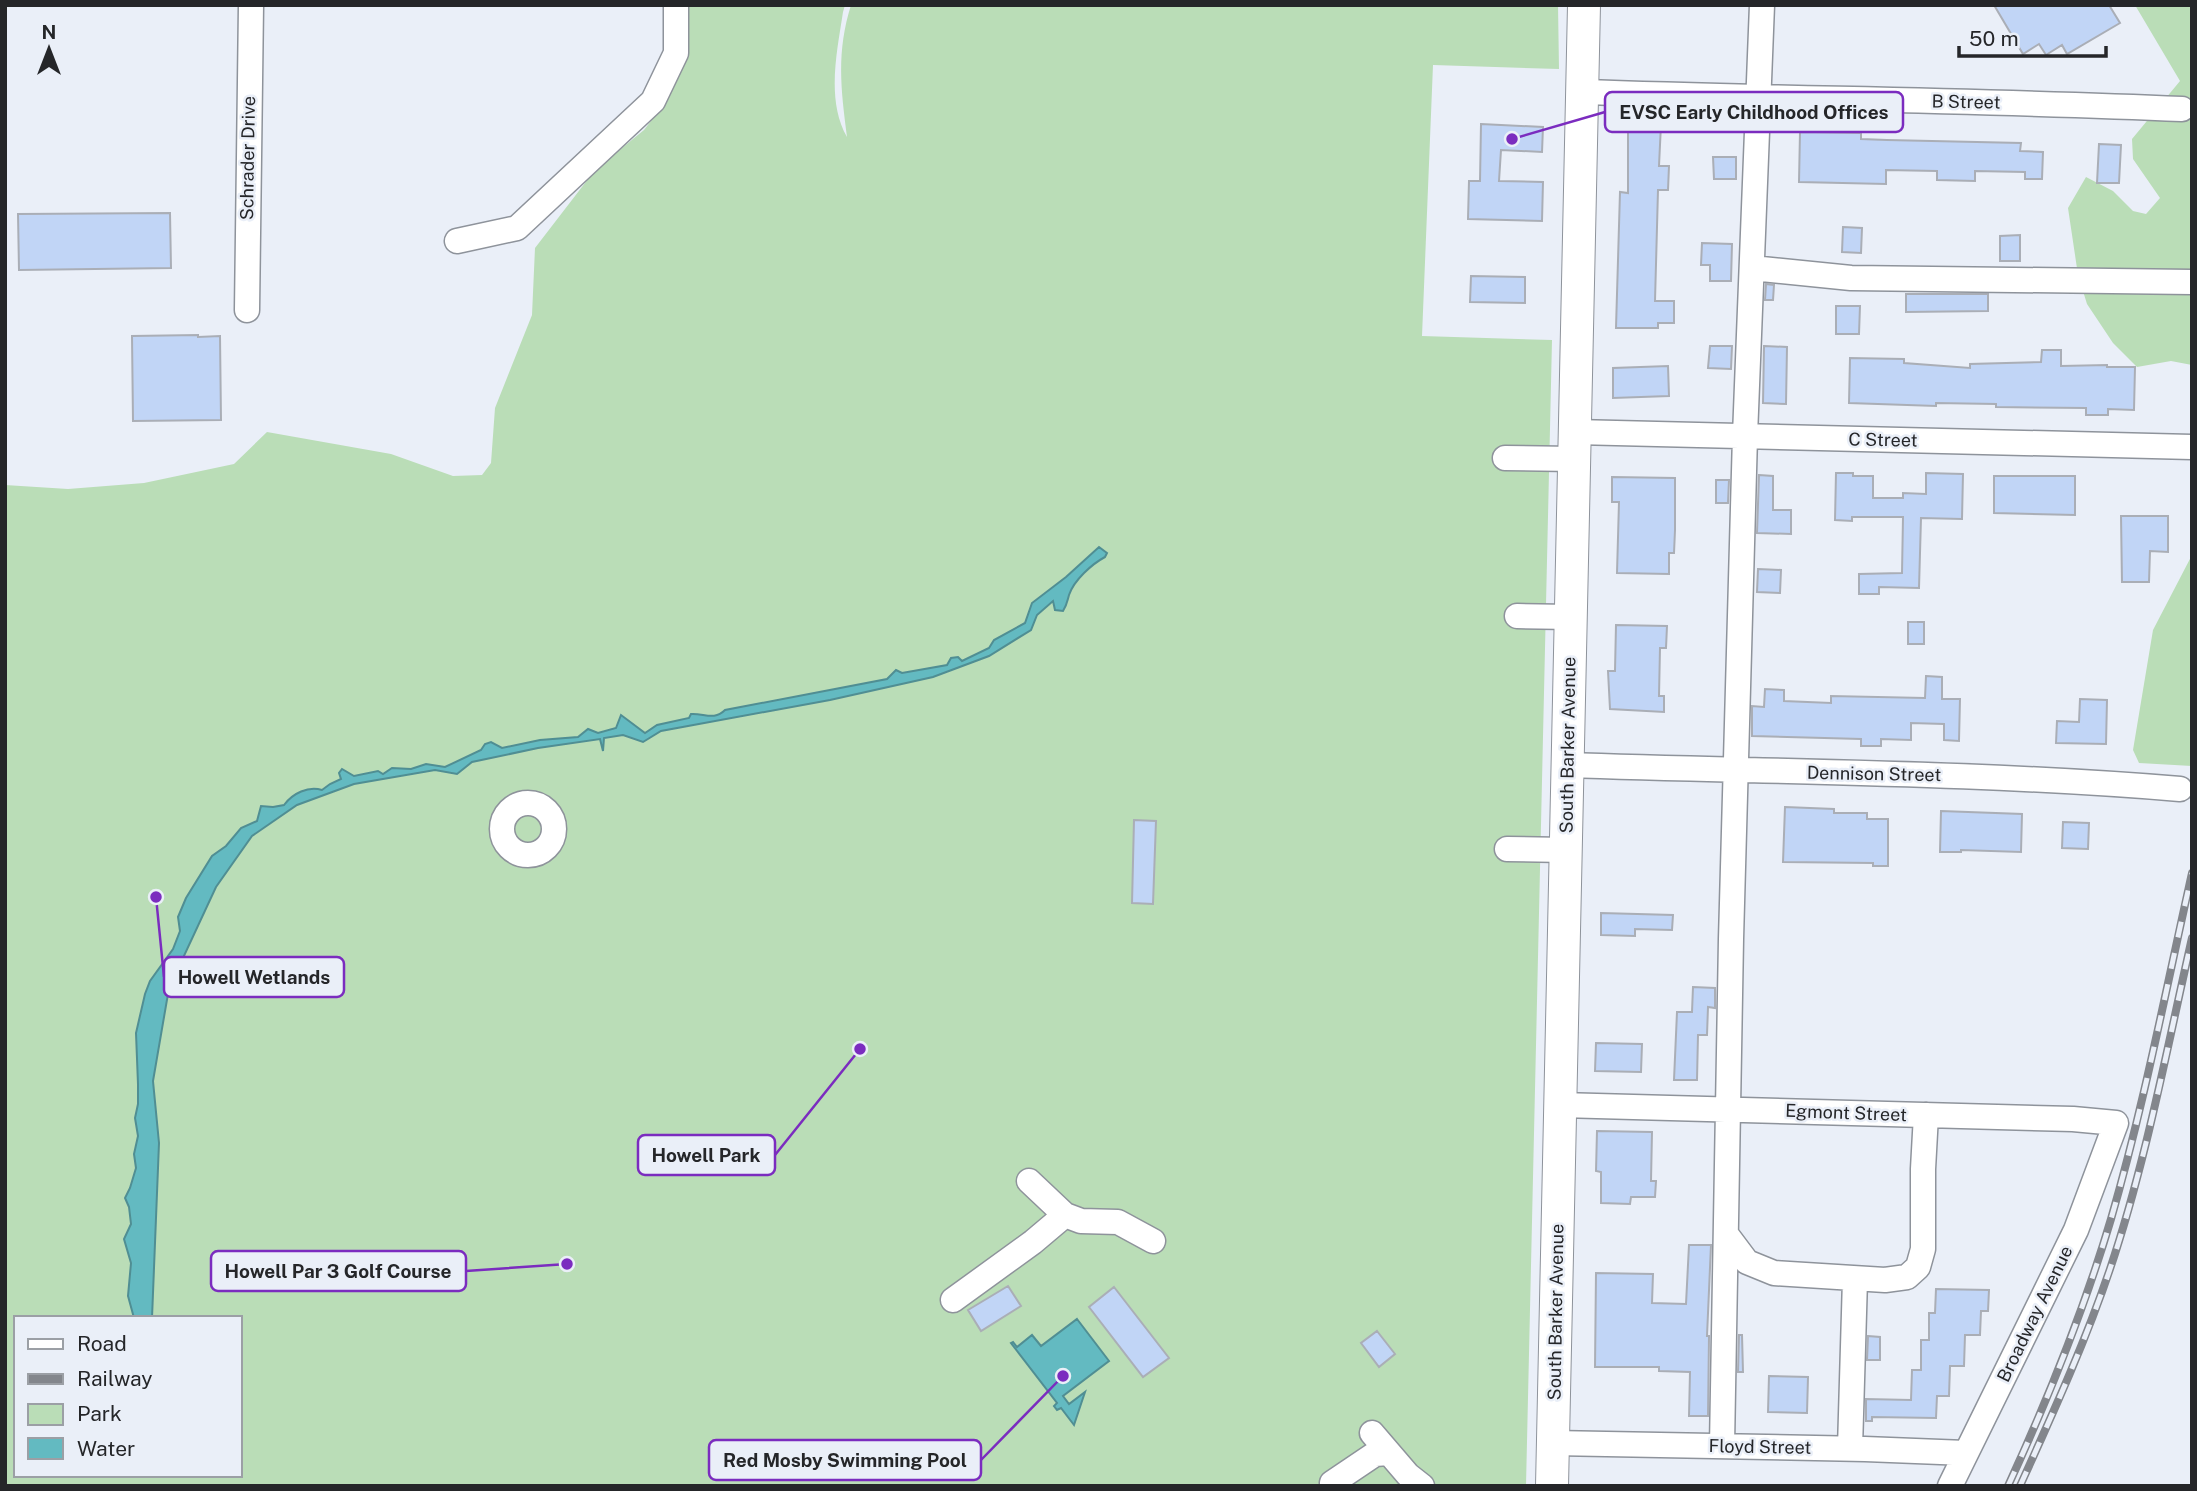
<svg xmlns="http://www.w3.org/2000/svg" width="2197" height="1491" viewBox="0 0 2197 1491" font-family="'Public Sans',sans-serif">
  <rect width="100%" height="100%" fill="#eaeff8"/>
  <path fill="#baddb7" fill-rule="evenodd" d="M682 5H845L843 12C837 52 826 100 847 137 841 90 836 53 851 5H1558L1559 69 1433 65 1422 336 1552 340 1526 1486H5V485L68 489 144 483 234 464 267 432 391 454 453 476 482 475 491 463 495 408 532 315 535 248 595 170 644 130 661 108ZM16 1318H240V1475H16Z
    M2135 5H2192V365L2171 361 2137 367 2113 343 2087 304 2078 275 2068 208 2086 177 2113 191 2133 211 2146 214 2160 198 2133 159 2132 139 2180 81Z
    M2192 555V766L2139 763 2133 750 2153 630Z"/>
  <path fill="#63bac1" stroke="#508e93" stroke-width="2" d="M1099 547 1107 553 1105 557C1092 564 1074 580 1069 595 1067 602 1067 605 1063 611L1055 610 1053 601 1037 615 1031 630 989 656 933 677 830 700 661 731 643 742 623 735 604 738 603 751 600 739 538 748 472 762 457 774 435 770 354 784 297 805 252 836 216 887 169 988 153 1081 159 1143 152 1318H134L128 1296 131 1263 124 1239 131 1224 129 1207 125 1198 130 1188 136 1168 134 1154 138 1136 135 1118 138 1104V1084L136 1033 145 994 150 981 173 949 180 931 178 917 186 898 212 856 226 846 241 828 257 821 261 806 273 807 284 805C293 793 308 786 322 790L330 784 341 779 339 773 342 769 354 776 378 771 383 774 392 768 411 769 426 764 445 767 481 750 485 744 491 742 502 748 540 740 578 737 588 729 598 733 616 728 621 715 645 733 657 725 689 718 691 714C704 713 714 721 725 710L887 679 896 670 902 673 947 665 951 658 958 657 962 661 989 648 994 640 1025 623 1032 603 1066 577Z
    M1077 1319 1109 1361 1063 1396 1069 1404 1085 1392 1074 1425 1061 1408 1057 1410 1054 1406 1057 1403 1011 1343 1013 1342 1017 1347 1032 1335 1041 1346Z"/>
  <path fill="#c1d5f6" stroke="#aaaeb6" stroke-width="2" d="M1994 5H2109L2120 23 2067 54 2062 45 2046 55 2039 44 2023 54Z
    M1628 123 1661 124 1659 166H1669L1668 190H1658L1655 301H1674V323H1658V328H1616L1620 192 1628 193Z
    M1481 124 1543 127 1542 152 1501 150 1499 181 1543 182 1542 221 1468 219 1469 181H1480Z
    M1800 132 1861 133V139L1887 140 2021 143 2020 151 2043 152 2042 179H2025V172L1975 171V181L1937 180V171L1886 170V184L1799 182Z
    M2099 144 2121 145 2119 183H2097Z
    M1713 157H1736V179H1714Z
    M170 213 171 268 19 270 18 214Z
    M1843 227 1862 228 1861 253 1842 252Z
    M2020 235V261H2000V236Z
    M1702 243 1732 244 1731 281H1710V265H1701Z
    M1471 276 1525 277V303L1470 302Z
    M1766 284 1774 285 1773 300H1765Z
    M1906 294H1988V311L1906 312Z
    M1836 306H1860L1859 334H1836Z
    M198 335V337L220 336 221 420 133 421 132 336Z
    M1710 346H1732L1731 369 1708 368Z
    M1764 346 1787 347 1786 404 1763 403Z
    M2042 350H2061V366L2107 365V367H2135L2134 410 2108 409V415H2086V408L1996 407V404L1936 403V406L1849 403 1850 358 1904 359V363L1970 368V364L2041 362Z
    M1668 366 1669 396 1613 398V368Z
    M1836 473H1853V476H1873V498H1903V493L1926 494V473L1963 474 1962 519 1921 518 1919 588 1879 587V594H1859V574L1902 573 1903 517H1852V521L1835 520Z
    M1759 475 1773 476V510H1791V534L1757 533Z
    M1994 476H2075V515L1994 513Z
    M1612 477 1675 478V530L1674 553H1669V574L1617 573 1619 502H1612Z
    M1716 480H1729L1728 503H1716Z
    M2121 516H2168V552L2150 551 2149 582H2122Z
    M1758 569 1781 570 1780 593 1757 592Z
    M1908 622H1924V644H1908Z
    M1616 625 1667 626 1666 648H1660L1659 696H1664V712L1610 709 1608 671H1615Z
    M1926 676 1942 677V699H1960L1959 741 1944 740V724L1911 723V740L1881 739V746H1861V739L1752 736V706L1764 707 1765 689 1784 690V701L1831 703V696L1925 698Z
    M2080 699 2107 700 2106 744 2056 743 2057 721 2079 722Z
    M1785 807 1834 809V813H1867V819H1888V866H1873V863L1783 862Z
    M1941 811 2022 814 2021 852 1961 850V852H1940Z
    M1134 820 1156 821 1153 904 1132 903Z
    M2063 822 2089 823 2088 849 2062 848Z
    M1601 913 1673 915 1672 930 1635 929V936L1601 935Z
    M1693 987 1715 988V1008L1708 1007 1707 1035H1698L1697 1080H1674L1677 1012H1692Z
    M1596 1043 1642 1044 1641 1072 1595 1071Z
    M1597 1131 1652 1132 1651 1181H1656L1655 1197H1631L1630 1204 1601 1203V1172L1596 1171Z
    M1689 1245H1711L1707 1336H1709L1708 1416H1689L1690 1372 1659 1371V1367H1595L1596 1273 1653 1274 1652 1303 1686 1304Z
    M1008 1286 1021 1306 981 1331 968 1310Z
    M1114 1287 1169 1358 1143 1377 1089 1307Z
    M1936 1289 1989 1290 1988 1311H1981L1980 1335H1965L1964 1366H1950L1949 1396H1937L1936 1418 1872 1417V1421H1866V1399L1911 1400 1912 1370H1921V1340H1929V1313H1935Z
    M1377 1331 1395 1354 1379 1367 1361 1343Z
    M1739 1335H1742L1743 1372H1738Z
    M1868 1336 1880 1337V1360H1867Z
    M1769 1376 1808 1377 1807 1413 1768 1412Z"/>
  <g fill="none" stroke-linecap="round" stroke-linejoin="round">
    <g stroke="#8e939b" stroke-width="27">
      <path id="minor" d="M1582 92C1782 99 1982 100 2182 109
        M457 241 517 228 653 101 676 53V5
        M1752 268 1851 278 2192 282
        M247 310 251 5
        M1575 432 2192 447
        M1505 458 1574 459
        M1517 616 1571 617
        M1567 765C1772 772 1977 772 2180 789
        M502 829a26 26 0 1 1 52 0a26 26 0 1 1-52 0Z
        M1507 849 1566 850
        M1560 1105 2073 1119 2116 1123 2076 1230 1950 1486
        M1029 1181 1065 1215 1081 1221 1118 1222 1153 1241
        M1726 1234 1747 1262 1774 1273 1885 1280 1907 1277 1918 1267 1923 1249V1169L1926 1115
        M953 1300 1033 1242 1065 1215
        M1372 1433 1408 1475 1422 1486
        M1553 1443 1865 1449 1966 1453
        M1722 1446 1731 939 1745 436 1762 5
        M1850 1448 1855 1279
        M1332 1483 1375 1454 1389 1453"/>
    </g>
    <g stroke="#8e939b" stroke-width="34">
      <path id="major" d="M1552 1486 1584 5"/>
    </g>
    <use href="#minor" stroke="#fff" stroke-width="24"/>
    <use href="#major" stroke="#fff" stroke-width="32"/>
    <g stroke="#83868c" stroke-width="8">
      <path id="rail" d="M2008 1486C2048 1399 2084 1310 2111 1219 2144 1105 2166 989 2192 873
        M2020 1486C2052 1415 2085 1343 2110 1269 2146 1162 2167 1048 2192 938"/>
    </g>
    <use href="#rail" stroke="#eaeff8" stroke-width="5" stroke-dasharray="16" stroke-linecap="butt"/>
  </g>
  <g text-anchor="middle" stroke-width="5" stroke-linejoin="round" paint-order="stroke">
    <g font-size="18" fill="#252629" stroke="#eaeff8">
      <text transform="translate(1966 102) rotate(1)" y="6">B Street</text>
      <text transform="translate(248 158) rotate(-89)" y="6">Schrader Drive</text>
      <text transform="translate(1883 440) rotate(1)" y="6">C Street</text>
      <text transform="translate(1568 745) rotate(-89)" y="6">South Barker Avenue</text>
      <text transform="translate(1874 774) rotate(1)" y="6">Dennison Street</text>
      <text transform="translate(1846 1113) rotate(2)" y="6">Egmont Street</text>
      <text transform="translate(1556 1312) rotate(-89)" y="6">South Barker Avenue</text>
      <text transform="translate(2035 1314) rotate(-64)" y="6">Broadway Avenue</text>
      <text transform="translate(1760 1447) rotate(1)" y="6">Floyd Street</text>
    </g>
  </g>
  <path fill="none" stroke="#7b2cbf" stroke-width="2.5" d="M1512 139L1605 112M156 897L164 977M860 1049L775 1155M567 1264L466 1271M1063 1376L981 1460"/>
  <g fill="#7b2cbf" stroke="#eaeff8" stroke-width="2.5">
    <circle cx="1512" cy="139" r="7"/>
    <circle cx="156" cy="897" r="7"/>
    <circle cx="860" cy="1049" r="7"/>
    <circle cx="567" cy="1264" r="7"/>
    <circle cx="1063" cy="1376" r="7"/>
  </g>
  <g fill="#eaeff8" stroke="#7b2cbf" stroke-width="2.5">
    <rect x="1605" y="92" width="298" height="40" rx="7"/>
    <rect x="164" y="957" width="180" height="40" rx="7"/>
    <rect x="638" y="1135" width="137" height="40" rx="7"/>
    <rect x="211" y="1251" width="255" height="40" rx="7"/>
    <rect x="709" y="1440" width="272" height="40" rx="7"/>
  </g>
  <g font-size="19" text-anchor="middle" font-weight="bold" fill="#252629">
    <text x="1754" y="119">EVSC Early Childhood Offices</text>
    <text x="254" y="984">Howell Wetlands</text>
    <text x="706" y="1162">Howell Park</text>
    <text x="338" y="1278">Howell Par 3 Golf Course</text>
    <text x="845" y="1467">Red Mosby Swimming Pool</text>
  </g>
  <rect width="2197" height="1491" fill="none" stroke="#252629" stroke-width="14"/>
  <rect x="14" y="1316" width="228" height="161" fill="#eaeff8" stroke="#9b9fa5" stroke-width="2"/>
  <rect x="28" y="1339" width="35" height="10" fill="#ffffff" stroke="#9b9fa5" stroke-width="2"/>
  <text x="77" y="1351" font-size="21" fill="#252629">Road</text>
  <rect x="28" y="1374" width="35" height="10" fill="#83868c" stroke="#9b9fa5" stroke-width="2"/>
  <text x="77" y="1386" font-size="21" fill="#252629">Railway</text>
  <rect x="28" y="1404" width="35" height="21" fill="#baddb7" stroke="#9b9fa5" stroke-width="2"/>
  <text x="77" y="1421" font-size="21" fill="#252629">Park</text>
  <rect x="28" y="1438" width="35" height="21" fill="#63bac1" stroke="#9b9fa5" stroke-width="2"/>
  <text x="77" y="1456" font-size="21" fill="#252629">Water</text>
  <g transform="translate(49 49)" stroke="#eaeff8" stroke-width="5" paint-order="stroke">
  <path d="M0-5L12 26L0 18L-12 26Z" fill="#252629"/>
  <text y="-10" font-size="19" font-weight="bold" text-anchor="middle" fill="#252629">N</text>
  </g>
  <path d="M1959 46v10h147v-10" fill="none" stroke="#252629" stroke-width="3.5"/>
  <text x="1969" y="46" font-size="21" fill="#252629" stroke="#eaeff8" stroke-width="5" paint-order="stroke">50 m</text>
</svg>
